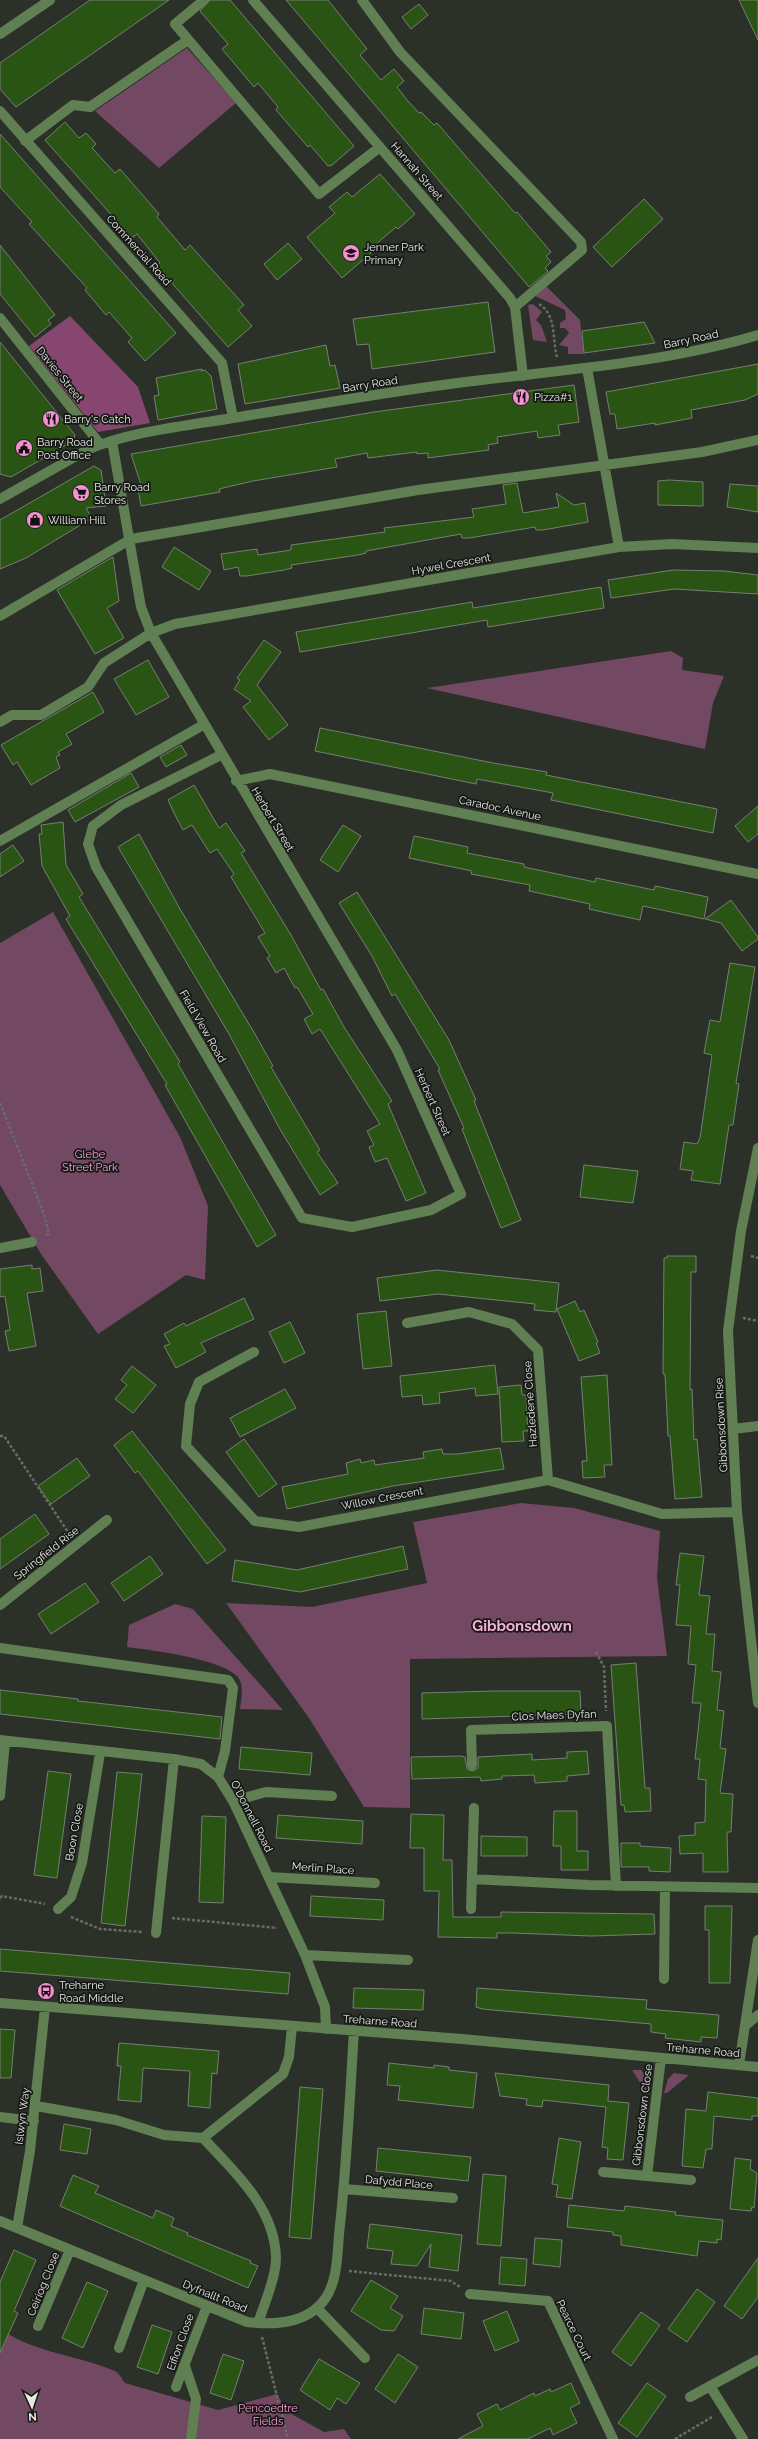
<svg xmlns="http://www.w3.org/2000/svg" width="758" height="2439" viewBox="0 0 758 2439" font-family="Raleway,sans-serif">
  <rect width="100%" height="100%" fill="#2b3128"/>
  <path fill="#734863" d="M187 48 236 103 159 168 95 111Z
    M545 285 580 320 584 354H568V347L559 345 569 333 565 328H560V323L566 319 565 310 533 295Z
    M533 304 542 312 536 320 541 325 547 342 533 340 528 305Z
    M671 651 683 658 682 670 724 676 713 703 705 749 427 688Z
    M53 912 180 1137 208 1206 205 1280 186 1275 98 1334 41 1254 0 1185V943Z
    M521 1503 574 1508 660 1531 657 1578 667 1656 410 1659V1808L364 1807 309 1718 226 1603 312 1607 427 1583 413 1522Z
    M175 1604 193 1609 283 1710 240 1709C241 1699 245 1685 237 1676 220 1659 152 1650 127 1647L129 1625Z
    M632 2070H641L647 2077 650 2092H646Z
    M674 2073 689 2075 667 2093H664L668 2079Z
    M0 2329C35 2353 77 2355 115 2371 119 2373 122 2379 125 2383L218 2410 277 2394 286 2411 324 2432 344 2429 351 2439H0Z"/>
  <path fill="#87466f" d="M70 316 138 387 150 423 98 432 29 346Z"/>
  <path fill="#2a5414" stroke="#777e74" d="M90 0H169L16 107 0 89V63Z
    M210 0H230L354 146 332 165 328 166 310 145 308 147 276 110 278 107 258 83 254 87 222 49 228 44 200 11Z
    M286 0H328L367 49 360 55 381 80 394 69 404 81 397 87 407 100 419 113 421 112 434 125 437 123 515 213 517 212 551 252 546 256 551 262 545 268 548 271 529 287Z
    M739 0H758V40Z
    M419 4 428 15 411 29 402 17Z
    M65 122 79 138 86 133 96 144 92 148 115 173 120 169 159 214 157 217 185 250 190 245 244 305 238 310 252 326 228 347 157 266 160 263 137 234 132 238 45 140Z
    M0 134 176 333 145 361 128 342 132 338 109 312 106 315 85 290 87 288 29 224 32 222 0 187Z
    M380 174 415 214 398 229 396 227 369 250 371 253 342 278 307 237 335 213 329 207 347 192 352 197Z
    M644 199 663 219 612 267 593 247Z
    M288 243 302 259 277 280 264 264Z
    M0 245 55 315 48 320 51 324 35 337 0 294Z
    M488 302 495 352 372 369 369 344 357 345 353 319Z
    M644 322 655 343 584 353 582 331Z
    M0 342 75 435 73 441 11 477 0 474Z
    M326 345 330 366 335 365 340 388 245 404 238 364Z
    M758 364V394L745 400 691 410 692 418 655 425V423L617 429 615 414H610L606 392Z
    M202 369 201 371 205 370 211 376 217 409 158 420 154 396 159 395 156 378Z
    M574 385 579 422 558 425 560 435 538 438 537 431 497 437 498 443 488 445 489 450 428 458V453L417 454V452L368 458 367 453 335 459 337 467 253 481 219 489 220 492 141 506 138 489 142 488 131 454 374 412Z
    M94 466 101 470 106 506 86 508 92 518 26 558 0 569V520Z
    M669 480 703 482V506L658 505V481Z
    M517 483 523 513 559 507 556 493 574 505 585 503 588 522 543 530H536L535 527 469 538H462L461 534 366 551V553L358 555 291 565 292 568 284 570 247 576H240L238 567 224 570 221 554 257 549 258 555 291 550V545L385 532 384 528 474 517 472 509 506 504 503 485Z
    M730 484 758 486V512L727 507Z
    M174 547 211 571 199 590 162 567Z
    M113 557 119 601 107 608 124 638 95 654 57 590Z
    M673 570 724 571 758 575V594L674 589 611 598 608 580Z
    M601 587 604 608 488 627 487 620 300 652 296 632 472 602 473 608Z
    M264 640 281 652 257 685 288 725 269 740 243 707 251 701 234 689 240 680 237 678Z
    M148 660 169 697 136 715 114 679Z
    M93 692 104 712 66 734 72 744 58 752 60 755 56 757 60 768 31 785 17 762 13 765 1 745Z
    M320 728 493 763 547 772 546 775 717 809 713 833 551 800 553 793 477 779 476 784 315 751Z
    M181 745 187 755 166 767 160 757Z
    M131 773 139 787 75 822 68 810Z
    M194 785 219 828 226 823 245 851 241 853 291 935 321 990 323 989 344 1027 392 1101 388 1104 426 1193 406 1201 387 1158 375 1162 369 1147 374 1145 367 1131 380 1124 320 1029 312 1034 304 1019 313 1014 297 987 295 988 284 968 276 973 267 958 270 956 258 937 265 933 231 877 234 874 217 849 210 853 192 825 183 830 176 817 168 800Z
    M758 806V834L748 842 735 826Z
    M63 822 66 865 83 894 79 897 180 1062 178 1064 276 1235 257 1247 165 1085 167 1084 66 919 70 916 42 866 39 834H42L41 825Z
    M343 825 361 836 338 872 320 860Z
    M139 834 180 909 255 1034 273 1066 271 1067 320 1150 317 1152 338 1183 320 1195 281 1131 229 1034 118 847Z
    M414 836 468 847 467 853 524 864V867L595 882 596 878 654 890 655 886 708 897 704 919 643 906 640 920 589 909 590 904 529 891 530 885 471 874 472 871 409 858Z
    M13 845 24 861 0 877V854Z
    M357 892 449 1040 476 1100 474 1101 521 1220 501 1228 462 1129 464 1128 438 1070 440 1069 395 994 392 996 372 956 339 903Z
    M731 900 758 937V939L742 951 721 923 705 919Z
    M730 963 755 967 736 1083 739 1084 733 1125H729L720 1184 691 1180 693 1171 680 1169 684 1142 697 1144 700 1138 712 1055 704 1053 710 1020 720 1022Z
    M584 1165 638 1171 633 1203 580 1197Z
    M667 1256H696V1272H691L690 1390 692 1389 694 1440 697 1439 702 1497 675 1499 670 1436H668L665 1374H663L664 1258H667Z
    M32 1265V1269L40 1268 43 1291 27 1293 36 1346 9 1351 5 1331 10 1330 5 1296 0 1297V1269Z
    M437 1270 559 1283 556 1312 534 1310 535 1304 438 1294 380 1301 377 1278Z
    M244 1298 254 1319 201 1343 206 1352 176 1368 164 1346 170 1344 164 1334 184 1323 186 1326Z
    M575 1301 580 1312 584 1310 598 1342 596 1343 600 1353 579 1361 557 1309Z
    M386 1311 392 1366 363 1369 357 1314Z
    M290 1322 305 1353 284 1363 269 1332Z
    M495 1365 498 1394 476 1396 475 1388 453 1391 439 1393 440 1403 423 1405 422 1395 402 1397 400 1376Z
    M132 1366 156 1385 133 1413 115 1399 127 1385 121 1380Z
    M607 1375 612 1465H604L605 1477 583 1478 582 1461H587L581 1377Z
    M521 1385 522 1395H526L528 1431H523L524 1441 502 1442 499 1387Z
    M285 1389 296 1408 240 1437 230 1418Z
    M132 1431 226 1550 207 1564 138 1471 135 1473 114 1445Z
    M244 1439 277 1484 259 1497 226 1452Z
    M500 1448 504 1469 393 1486 287 1509 282 1487 348 1474 346 1463 360 1459 361 1463 374 1460 375 1465 424 1458 423 1452 442 1449 443 1454H458Z
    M77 1458 90 1476 51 1504 38 1486Z
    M35 1514 49 1534 0 1569V1539Z
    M403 1546 408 1569 300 1592 232 1581 235 1560 297 1570Z
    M680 1553 704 1556 699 1595 710 1596 706 1634H715L712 1671 721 1672 717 1710 724 1711 720 1748 726 1749 720 1793 733 1794 731 1832H727L728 1872H703V1853L680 1854 679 1836 695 1835V1823L705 1822 706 1780 698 1779 700 1759H695L701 1703H692L696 1665 688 1664 691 1626 676 1625 680 1585H676Z
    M150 1556 163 1574 124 1601 111 1583Z
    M85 1583 99 1602 51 1634 38 1614Z
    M636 1663 645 1788H650L651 1811 625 1812 624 1805H621L611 1665Z
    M0 1690 78 1699V1701L222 1717 220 1739 0 1714Z
    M495 1691H580L581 1714 422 1719V1693Z
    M241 1747 312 1753 310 1775 239 1769Z
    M587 1751 589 1774 567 1776V1781L535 1783 534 1775 502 1776V1779L481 1781 480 1777 412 1779 411 1757 461 1756 465 1757 467 1769 473 1771 478 1768V1757L532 1754V1760L567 1758V1752Z
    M48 1771 71 1774 57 1878 34 1875Z
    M117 1772 142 1774 125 1926 101 1923Z
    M554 1811H577V1851H588V1870H561V1846H553Z
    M411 1814 444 1815 443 1860H452L453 1917H501V1912L654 1914 655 1934 591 1936 513 1933H497V1938L438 1937 439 1891H424V1848H410Z
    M278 1815 363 1821 362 1844 276 1838Z
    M202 1816 226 1817 223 1903 199 1902Z
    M481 1836 527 1837V1856H481Z
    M621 1843H640V1846L671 1848 670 1872 649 1871V1867H621Z
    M311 1896 384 1900 383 1920 310 1916Z
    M705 1906H732L730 1983H709V1930H705Z
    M0 1949 290 1973 288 1994 0 1971Z
    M354 1988 424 1990 423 2010 353 2008Z
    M477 1988 647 2000 646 2009 719 2015 717 2038 701 2037V2042L665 2038 666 2034 651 2032V2024L482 2009 476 2007Z
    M0 2029 15 2030 11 2078H0Z
    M119 2043 219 2051 217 2074 212 2073 210 2108 188 2106 190 2071 143 2068 141 2102 118 2100 121 2066H117Z
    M389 2063 434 2068V2065L449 2067V2070L477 2073 473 2108 398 2100 400 2086 387 2085Z
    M495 2073 609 2085 608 2101 629 2103 623 2160 607 2159 608 2148 602 2147 606 2107 543 2100 542 2107 526 2105 527 2099 500 2096Z
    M300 2087 323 2089 311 2239 289 2237Z
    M708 2092 758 2098V2116H752V2120L714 2116 712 2149H706L703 2168 682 2166 686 2109 706 2111Z
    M64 2124 91 2129 87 2154 60 2150Z
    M559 2138 581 2142 572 2199 556 2197 558 2185 552 2184Z
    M378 2148 471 2157 468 2181 376 2171Z
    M735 2158 751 2160 750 2169 757 2173 754 2208 752 2207 751 2211 730 2209Z
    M483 2174 506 2176 501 2246 477 2244Z
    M73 2175 99 2186 95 2193 153 2218 156 2210 174 2218 171 2226 188 2233 187 2235 251 2261 250 2263 258 2266 248 2288 60 2206Z
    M569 2205 624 2211 625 2206 676 2212 675 2215 723 2220 721 2240 717 2239V2243L699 2241 697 2256 621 2245V2236L613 2235V2232L567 2227Z
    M370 2224 462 2235 458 2271 429 2267 431 2244 417 2266 391 2264 393 2251 367 2248Z
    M535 2238 562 2240 560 2267 533 2264Z
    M14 2250 36 2260 14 2311 18 2313 0 2353V2282Z
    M501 2257 527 2259 525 2286 499 2284Z
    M758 2258V2297L742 2319 724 2306Z
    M371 2280 398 2296 390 2308 403 2316 394 2331 381 2330 351 2311Z
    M87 2282 108 2291 83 2348 62 2338Z
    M697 2289 715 2302 687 2342 668 2329Z
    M424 2308 464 2313 461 2339 421 2334Z
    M507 2311 519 2341 495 2351 483 2321Z
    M641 2312 660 2325 631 2366 612 2352Z
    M152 2325 172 2332 158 2374 137 2367Z
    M223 2354 244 2361 231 2400 210 2393Z
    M398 2354 418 2367 395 2403 375 2389Z
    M319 2359 360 2383 346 2404 337 2398 330 2410 300 2390Z
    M571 2383 580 2403 570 2408 577 2423 553 2435 550 2428 528 2439H458L483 2426 477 2414 497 2404 500 2410 534 2393 535 2396 550 2389 551 2392Z
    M647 2383 666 2396 637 2437 618 2423Z"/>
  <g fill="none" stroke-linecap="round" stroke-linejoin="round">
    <path stroke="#676d65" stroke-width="2.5" stroke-dasharray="3 2" stroke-linecap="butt" d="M539 304C557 315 552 339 557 357
      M0 1103 44 1214 49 1234 45 1236
      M751 1256 758 1258
      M743 1318 758 1321
      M0 1436H4L68 1532
      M596 1652 604 1667 606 1711
      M0 1898 2 1896 45 1904
      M71 1917 100 1929 143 1932
      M172 1918 277 1928
      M349 2271 451 2281 460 2287
      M262 2337 288 2439
      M675 2439 712 2417"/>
    <path stroke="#607f53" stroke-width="10" d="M204 0 175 24 319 194 380 147
      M253 0 510 298 515 307 523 376
      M362 0 400 52 581 242 582 250 515 307
      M0 34 50 0
      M0 111 222 363 233 418
      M25 141 73 105 90 107 188 40
      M0 318 100 444
      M587 368 619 547
      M112 441 141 607 151 633 397 1050 461 1194 431 1210 352 1227 302 1218 96 867 88 844 93 826 121 805 221 755
      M0 499 87 450C131 430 202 424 251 415 319 404 388 392 457 383 558 370 660 364 758 335
      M0 616 131 539 418 490 702 452 758 440
      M0 722 12 715H41L88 687 104 663 151 633 175 624 619 547 672 544 758 548
      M236 781 270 774 758 874
      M0 841 203 725
      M758 1148 741 1231 728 1331 737 1512 758 1703
      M0 1248 32 1242
      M407 1323 469 1312 512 1324 538 1350 548 1480
      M254 1352 199 1382 190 1404 186 1446 255 1521 299 1527 548 1480 662 1514 737 1512
      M733 1429 758 1426
      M0 1605 107 1520
      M0 1648 228 1680 233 1688 225 1751 218 1777
      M0 1740 174 1759 201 1764 218 1777 233 1801 305 1955 325 2007 326 2029
      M472 1765 471 1730 607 1726 616 1886
      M0 1796 5 1742
      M233 1801 266 1792 332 1796
      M269 1877 375 1883
      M472 1879 589 1885 758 1888
      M58 1909 71 1897 82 1863 100 1753
      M471 1909 474 1808
      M156 1933 174 1759
      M305 1955 408 1960
      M664 1979 665 1887
      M0 2003 462 2039 758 2067
      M745 2026 758 2015
      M739 2065 758 1940
      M36 2106 116 2120 164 2135 203 2138 283 2074 289 2057 292 2026
      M0 2117 34 2121
      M203 2138C235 2172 275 2208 276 2258 276 2277 264 2305 258 2323
      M603 2172 691 2180
      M647 2176 661 2058
      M344 2189 453 2198
      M0 2221 247 2322C275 2325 307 2324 325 2299 339 2279 337 2249 340 2225 347 2160 350 2095 354 2030
      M17 2228 30 2151 45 2007
      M470 2294 548 2301 613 2439
      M317 2308 365 2358
      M38 2326 70 2250
      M119 2348 144 2280
      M185 2366 196 2399 191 2439
      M710 2386 743 2439
      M176 2387 207 2306
      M690 2397 758 2360"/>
  </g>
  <defs>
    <g id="school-disc" transform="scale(0.9)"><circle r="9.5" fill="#f690d0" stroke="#151814"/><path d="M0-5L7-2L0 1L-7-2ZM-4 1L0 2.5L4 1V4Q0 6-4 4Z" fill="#111"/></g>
    <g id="restaurant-disc" transform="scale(0.9)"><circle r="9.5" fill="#f690d0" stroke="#151814"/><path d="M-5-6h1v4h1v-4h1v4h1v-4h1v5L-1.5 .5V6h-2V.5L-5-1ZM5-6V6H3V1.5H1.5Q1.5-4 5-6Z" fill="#111"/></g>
    <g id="civic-disc" transform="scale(0.9)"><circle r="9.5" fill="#f690d0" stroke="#151814"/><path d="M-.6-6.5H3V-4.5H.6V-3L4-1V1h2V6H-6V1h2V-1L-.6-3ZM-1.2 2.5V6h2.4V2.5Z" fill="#111"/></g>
    <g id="supermarket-disc" transform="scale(0.9)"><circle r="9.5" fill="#f690d0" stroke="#151814"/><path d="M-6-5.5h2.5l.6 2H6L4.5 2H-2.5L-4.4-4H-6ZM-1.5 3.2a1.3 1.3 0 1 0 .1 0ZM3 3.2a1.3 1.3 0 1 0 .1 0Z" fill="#111"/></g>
    <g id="shop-disc" transform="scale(0.9)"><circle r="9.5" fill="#f690d0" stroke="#151814"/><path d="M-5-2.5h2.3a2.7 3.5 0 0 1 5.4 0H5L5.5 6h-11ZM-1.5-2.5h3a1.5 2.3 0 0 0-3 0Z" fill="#111"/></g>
    <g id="bus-disc" transform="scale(0.9)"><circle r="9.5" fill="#f690d0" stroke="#151814"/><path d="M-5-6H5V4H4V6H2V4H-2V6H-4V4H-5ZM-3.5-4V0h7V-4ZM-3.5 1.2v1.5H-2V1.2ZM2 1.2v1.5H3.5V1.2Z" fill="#111"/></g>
  </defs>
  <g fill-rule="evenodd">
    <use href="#school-disc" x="351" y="253"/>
    <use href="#restaurant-disc" x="521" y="397"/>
    <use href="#restaurant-disc" x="51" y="419"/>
    <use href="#civic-disc" x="24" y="448"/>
    <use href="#supermarket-disc" x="81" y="493"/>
    <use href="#shop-disc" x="35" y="520"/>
    <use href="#bus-disc" x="46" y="1991"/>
  </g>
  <g text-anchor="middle" stroke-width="3.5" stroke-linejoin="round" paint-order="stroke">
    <g font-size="11" fill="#e6eae5" stroke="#151814">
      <text transform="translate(417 171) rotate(49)" y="4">Hannah Street</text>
      <text transform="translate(139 250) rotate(48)" y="4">Commercial Road</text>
      <text transform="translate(691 339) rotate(-12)" y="4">Barry Road</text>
      <text transform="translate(60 374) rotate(51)" y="4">Davies Street</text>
      <text transform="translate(370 384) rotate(-9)" y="4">Barry Road</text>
      <text transform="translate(451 564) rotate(-10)" y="4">Hywel Crescent</text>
      <text transform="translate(500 808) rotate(12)" y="4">Caradoc Avenue</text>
      <text transform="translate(273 819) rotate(59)" y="4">Herbert Street</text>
      <text transform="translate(203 1026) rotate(60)" y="4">Field View Road</text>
      <text transform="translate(433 1102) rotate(66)" y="4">Herbert Street</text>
      <text transform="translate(530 1404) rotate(-94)" y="4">Hazledene Close</text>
      <text transform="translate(721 1425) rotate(-93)" y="4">Gibbonsdown Rise</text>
      <text transform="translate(382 1498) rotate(-11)" y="4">Willow Crescent</text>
      <text transform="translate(46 1553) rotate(-38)" y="4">Springfield Rise</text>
      <text transform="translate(554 1715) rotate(-2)" y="4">Clos Maes Dyfan</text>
      <text transform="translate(252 1816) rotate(63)" y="4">O'Donnell Road</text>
      <text transform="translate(74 1832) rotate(-80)" y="4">Boon Close</text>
      <text transform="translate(323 1868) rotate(4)" y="4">Merlin Place</text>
      <text transform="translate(380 2021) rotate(4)" y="4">Treharne Road</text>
      <text transform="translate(703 2050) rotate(5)" y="4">Treharne Road</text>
      <text transform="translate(642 2115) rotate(-83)" y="4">Gibbonsdown Close</text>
      <text transform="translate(22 2116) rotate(-83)" y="4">Islwyn Way</text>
      <text transform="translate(399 2182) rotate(5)" y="4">Dafydd Place</text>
      <text transform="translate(43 2284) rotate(-68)" y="4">Ceiriog Close</text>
      <text transform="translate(215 2296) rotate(22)" y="4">Dyfnallt Road</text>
      <text transform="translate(574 2330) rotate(64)" y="4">Pearce Court</text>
      <text transform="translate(180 2342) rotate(-70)" y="4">Eifion Close</text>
    </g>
    <g font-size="11" fill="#e6eae5" stroke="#151814" text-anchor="start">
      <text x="364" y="251">Jenner Park<tspan x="364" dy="13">Primary</tspan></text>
      <text x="534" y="401">Pizza#1</text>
      <text x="64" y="423">Barry's Catch</text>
      <text x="37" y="446">Barry Road<tspan x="37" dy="13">Post Office</tspan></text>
      <text x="94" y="491">Barry Road<tspan x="94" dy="13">Stores</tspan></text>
      <text x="48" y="524">William Hill</text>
      <text x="59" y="1989">Treharne<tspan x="59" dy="13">Road Middle</tspan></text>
    </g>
    <g font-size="11" fill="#fc9dd7" stroke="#151814">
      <text x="90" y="1158">Glebe<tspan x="90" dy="13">Street Park</tspan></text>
      <text x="268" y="2412">Pencoedtre<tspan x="268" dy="13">Fields</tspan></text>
    </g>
    <g font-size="15" font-weight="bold" fill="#f7afda" stroke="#151814">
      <text x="522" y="1631">Gibbonsdown</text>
    </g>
  </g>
  <g transform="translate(32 2407) rotate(177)" stroke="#151814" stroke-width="3" paint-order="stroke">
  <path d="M0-3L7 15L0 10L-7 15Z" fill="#e6eae5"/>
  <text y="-6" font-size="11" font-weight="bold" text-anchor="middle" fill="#e6eae5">N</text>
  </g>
</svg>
